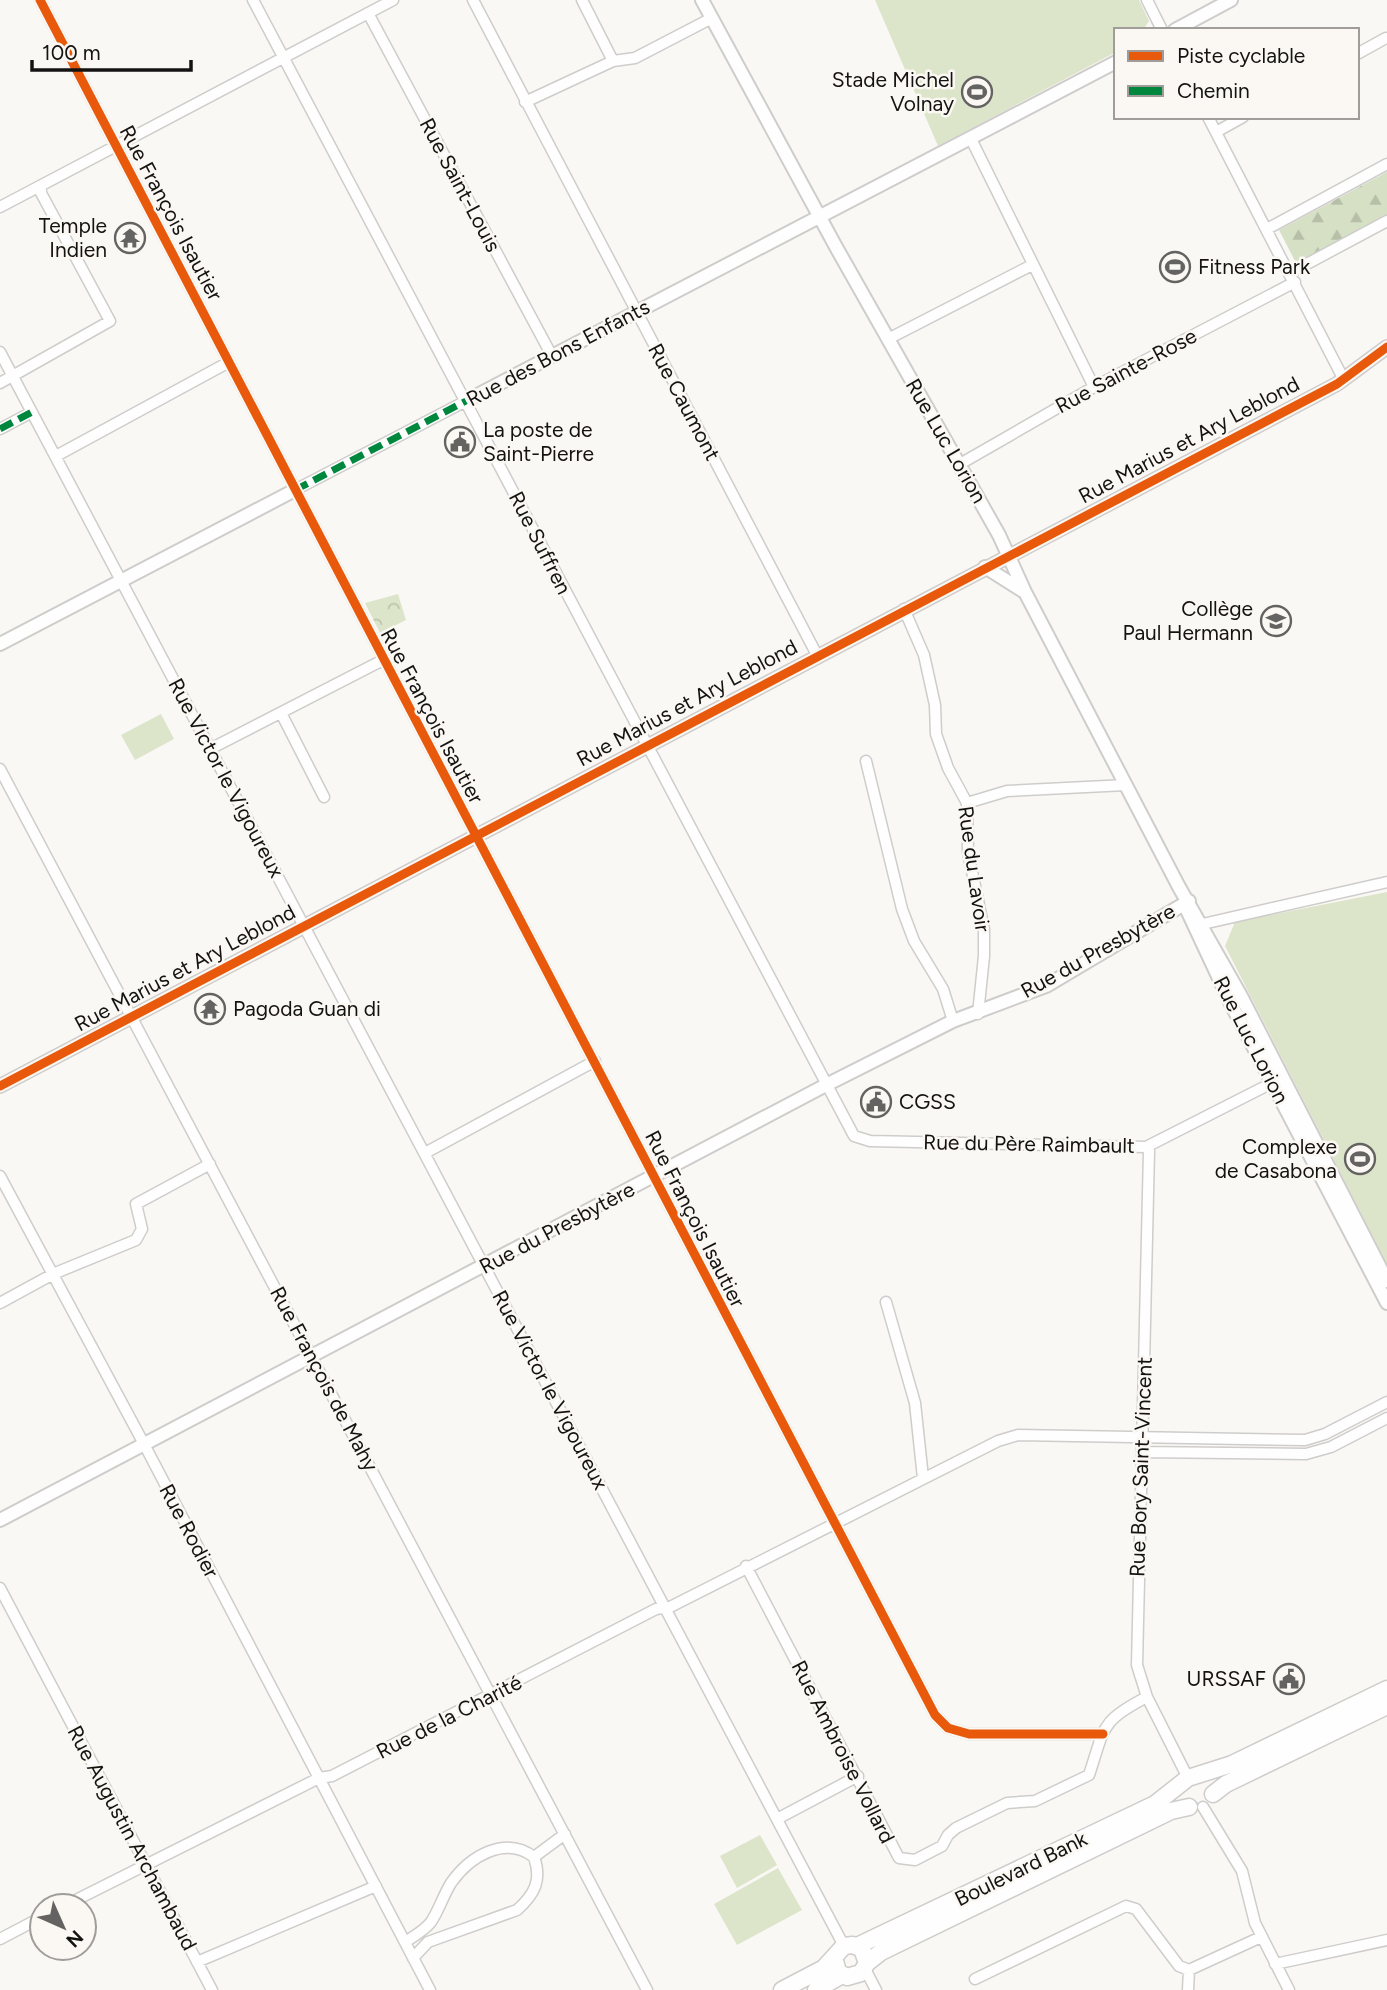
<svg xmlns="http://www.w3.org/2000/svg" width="1387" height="1990" viewBox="0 0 1387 1990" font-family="Figtree,sans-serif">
  <defs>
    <pattern id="forest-firs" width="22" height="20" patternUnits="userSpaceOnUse" patternTransform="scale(1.75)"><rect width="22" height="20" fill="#d6e0c5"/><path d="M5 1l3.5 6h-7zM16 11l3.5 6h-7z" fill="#b7bfa8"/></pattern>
    <pattern id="park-crowns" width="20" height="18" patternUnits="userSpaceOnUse" patternTransform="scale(1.75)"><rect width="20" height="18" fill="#dce5ca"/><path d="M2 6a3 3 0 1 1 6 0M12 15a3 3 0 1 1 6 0" fill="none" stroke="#bcc4ac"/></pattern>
  </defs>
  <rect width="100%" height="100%" fill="#faf8f5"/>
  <path fill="url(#forest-firs)" d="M1387 172V215L1296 263 1279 230Z"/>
  <path fill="url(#park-crowns)" d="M398 594 406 620 380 633 365 603Z"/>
  <path fill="#dce5ca" d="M875 0H1139L1149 21 1143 30H1116V52L938 146Z
    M161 714 174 739 135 760 121 735Z
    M1387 892V1264L1225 946 1235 922Z
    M760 1835 777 1865 737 1888 720 1856Z
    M778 1868 802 1910 737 1945 714 1904Z"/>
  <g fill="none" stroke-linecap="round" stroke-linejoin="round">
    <g stroke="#cfcdcb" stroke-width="13">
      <path id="minor" d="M40 0 935 1715 948 1728 969 1734H1103
        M253 0 854 1136 870 1141 1146 1147 1266 1086H1278
        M473 0 817 655
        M582 0 613 61
        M1147 0 1162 30
        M368 13 552 356
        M1357 54 1386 38
        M525 102 613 61 635 58 712 18
        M1208 117 1344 380
        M1216 132 1243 117
        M971 139 1094 387
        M0 207 393 0
        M1267 229 1387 164
        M1290 273 1387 221
        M888 339 1032 265
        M0 352 844 1946
        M0 383 110 321 41 193V186
        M0 429 32 412
        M56 456 229 362
        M960 464 1094 387 1295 282
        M295 490 466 401
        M904 609 924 655 935 705 936 734 948 768 967 803 968 852 984 929V956L978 1014
        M281 713 324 797
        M210 749 383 660
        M866 761 902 909 914 941 943 989 953 1021
        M0 769 647 1990
        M967 803 1007 791 1126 785
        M1194 926 1387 882
        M1146 1147 1149 1151 1137 1665 1147 1697 1188 1778
        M425 1153 595 1061
        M0 1176 144 1444 430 1990
        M886 1302 915 1403 923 1478
        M0 1303 53 1274 136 1240 142 1229 136 1204 210 1164
        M1142 1452 1306 1454 1331 1447 1387 1418
        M746 1566 899 1858 915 1860 942 1846 948 1835 956 1828 1007 1803 1035 1801 1089 1775C1105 1727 1100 1721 1147 1697
        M0 1588 212 1990
        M1203 1807 1242 1871 1255 1923 1289 1990
        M777 1819 858 1776
        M534 1857 565 1834
        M64 1906 319 1778 332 1776 656 1609 670 1607 998 1441 1018 1435 1305 1440 1325 1434 1387 1402
        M0 1939 42 1917
        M405 1942C414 1936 424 1931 431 1922 439 1910 443 1896 451 1883 470 1856 505 1835 534 1857 542 1880 535 1894 517 1910L428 1942 413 1958
        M197 1962 376 1886
        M1275 1964 1387 1940
        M865 1969 876 1990
        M975 1979 1126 1906 1136 1909 1179 1966 1189 1970 1261 1937
        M1188 1990 1189 1970"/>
    </g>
    <g stroke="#cfcdcb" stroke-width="16">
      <path id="tertiary" d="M702 0 836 247 999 535 1025 592 1179 887 1241 996 1387 1281
        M1175 30 1231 0
        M466 401 1116 62
        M985 567 1023 591
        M0 644 295 490
        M1187 910 1231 1004 1387 1303
        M0 1086 1337 384 1387 347
        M0 1520 826 1085 953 1021 1046 986 1189 901"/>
    </g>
    <g stroke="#cfcdcb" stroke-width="19">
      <path id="primary" d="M1213 1794 1226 1784 1387 1706
        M857 1946 1155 1804 1188 1778 1232 1764 1387 1689
        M867 1963 881 1952 1171 1811 1189 1807
        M782 1990 824 1968 844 1946 853 1945 862 1949 867 1963 861 1973 847 1977 838 1972 834 1957
        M816 1990 842 1975"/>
    </g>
    <use href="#minor" stroke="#fefefe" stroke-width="10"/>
    <use href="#tertiary" stroke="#fefefe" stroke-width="12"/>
    <use href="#primary" stroke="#fefefe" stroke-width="16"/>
    <path stroke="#00873e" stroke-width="7" stroke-dasharray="14 7" stroke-linecap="butt" d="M0 429 32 412
      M295 490 466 401"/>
    <g stroke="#fbf8f4" stroke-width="13">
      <path id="cycleway" d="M40 0 935 1715 948 1728 969 1734H1103
        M0 1086 1337 384 1387 347"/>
    </g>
    <use href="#cycleway" stroke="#e8590c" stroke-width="9"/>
  </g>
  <defs>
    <g id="stadium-ring" transform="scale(1.575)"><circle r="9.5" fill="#fbf8f4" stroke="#646361" stroke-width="1.5"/><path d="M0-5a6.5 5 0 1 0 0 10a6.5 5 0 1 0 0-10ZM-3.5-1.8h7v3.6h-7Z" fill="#646361"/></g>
    <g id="temple-ring" transform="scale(1.575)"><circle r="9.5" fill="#fbf8f4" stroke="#646361" stroke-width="1.5"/><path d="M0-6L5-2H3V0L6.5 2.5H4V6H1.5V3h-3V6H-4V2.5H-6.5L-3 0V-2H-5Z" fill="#646361"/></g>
    <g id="civic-ring" transform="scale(1.575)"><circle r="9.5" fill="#fbf8f4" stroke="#646361" stroke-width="1.5"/><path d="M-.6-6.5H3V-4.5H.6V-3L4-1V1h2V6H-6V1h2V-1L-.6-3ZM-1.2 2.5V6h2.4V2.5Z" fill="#646361"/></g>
    <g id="school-ring" transform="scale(1.575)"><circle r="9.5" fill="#fbf8f4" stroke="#646361" stroke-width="1.5"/><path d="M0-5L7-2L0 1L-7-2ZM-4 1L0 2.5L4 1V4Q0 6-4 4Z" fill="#646361"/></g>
  </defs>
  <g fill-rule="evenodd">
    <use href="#stadium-ring" x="977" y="92"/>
    <use href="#temple-ring" x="130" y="238"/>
    <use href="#stadium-ring" x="1175" y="267"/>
    <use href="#civic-ring" x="460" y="442"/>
    <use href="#school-ring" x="1276" y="621"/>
    <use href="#temple-ring" x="210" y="1009"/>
    <use href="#civic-ring" x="876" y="1102"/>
    <use href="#stadium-ring" x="1360" y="1159"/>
    <use href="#civic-ring" x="1289" y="1679"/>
  </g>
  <g text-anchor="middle" stroke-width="5" stroke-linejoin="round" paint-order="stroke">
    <g font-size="21" fill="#141312" stroke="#fbf8f4" text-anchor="end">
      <text x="954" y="87">Stade Michel<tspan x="954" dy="24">Volnay</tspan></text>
      <text x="107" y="233">Temple<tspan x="107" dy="24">Indien</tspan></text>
      <text x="1198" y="274" text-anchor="start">Fitness Park</text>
      <text x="483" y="437" text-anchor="start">La poste de<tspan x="483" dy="24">Saint-Pierre</tspan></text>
      <text x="1253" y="616">Collège<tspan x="1253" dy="24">Paul Hermann</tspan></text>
      <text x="233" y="1016" text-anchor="start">Pagoda Guan di</text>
      <text x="899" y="1109" text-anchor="start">CGSS</text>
      <text x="1337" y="1154">Complexe<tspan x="1337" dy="24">de Casabona</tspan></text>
      <text x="1266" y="1686">URSSAF</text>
    </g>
    <g font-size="21" fill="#141312" stroke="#fbf8f4">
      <text transform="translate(460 185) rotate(62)" y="7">Rue Saint-Louis</text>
      <text transform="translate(171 213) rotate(62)" y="7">Rue François Isautier</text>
      <text transform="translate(558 353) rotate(-28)" y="7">Rue des Bons Enfants</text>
      <text transform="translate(1126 371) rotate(-28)" y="7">Rue Sainte-Rose</text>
      <text transform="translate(684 402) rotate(62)" y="7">Rue Caumont</text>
      <text transform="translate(1189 440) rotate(-28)" y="7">Rue Marius et Ary Leblond</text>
      <text transform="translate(946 441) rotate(60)" y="7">Rue Luc Lorion</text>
      <text transform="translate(540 543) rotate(63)" y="7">Rue Suffren</text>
      <text transform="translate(687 703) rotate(-28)" y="7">Rue Marius et Ary Leblond</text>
      <text transform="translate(432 716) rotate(62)" y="7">Rue François Isautier</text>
      <text transform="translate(226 778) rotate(62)" y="7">Rue Victor le Vigoureux</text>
      <text transform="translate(974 869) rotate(82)" y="7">Rue du Lavoir</text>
      <text transform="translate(1098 951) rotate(-29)" y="7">Rue du Presbytère</text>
      <text transform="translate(185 968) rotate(-28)" y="7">Rue Marius et Ary Leblond</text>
      <text transform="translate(1251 1040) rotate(63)" y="7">Rue Luc Lorion</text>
      <text transform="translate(1029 1144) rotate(1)" y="7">Rue du Père Raimbault</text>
      <text transform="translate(695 1219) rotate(63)" y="7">Rue François Isautier</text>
      <text transform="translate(557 1228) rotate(-28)" y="7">Rue du Presbytère</text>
      <text transform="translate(324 1379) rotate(62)" y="7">Rue François de Mahy</text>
      <text transform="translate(550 1390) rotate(62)" y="7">Rue Victor le Vigoureux</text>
      <text transform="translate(1141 1467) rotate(-88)" y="7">Rue Bory Saint-Vincent</text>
      <text transform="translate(189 1531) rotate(62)" y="7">Rue Rodier</text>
      <text transform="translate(449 1717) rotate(-27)" y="7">Rue de la Charité</text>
      <text transform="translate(843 1752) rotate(63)" y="7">Rue Ambroise Vollard</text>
      <text transform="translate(132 1838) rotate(62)" y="7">Rue Augustin Archambaud</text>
      <text transform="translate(1021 1869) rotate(-26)" y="7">Boulevard Bank</text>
    </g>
  </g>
  <rect x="1114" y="28" width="245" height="91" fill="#fbf8f4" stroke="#9f9c9a" stroke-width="2"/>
  <rect x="1128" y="51" width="35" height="10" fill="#e8590c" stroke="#9f9c9a" stroke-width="2"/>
  <text x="1177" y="63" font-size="21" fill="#141312">Piste cyclable</text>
  <rect x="1128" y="86" width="35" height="10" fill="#00873e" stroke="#9f9c9a" stroke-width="2"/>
  <text x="1177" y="98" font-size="21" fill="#141312">Chemin</text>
  <g transform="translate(63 1927) rotate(135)"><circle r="33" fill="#fbf8f4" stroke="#9f9c9a" stroke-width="2"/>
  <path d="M0-5L12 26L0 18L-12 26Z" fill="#646361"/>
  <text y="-10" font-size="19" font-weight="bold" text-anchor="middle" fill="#141312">N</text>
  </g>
  <path d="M32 60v10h159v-10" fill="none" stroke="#141312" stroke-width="3.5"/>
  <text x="42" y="60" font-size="21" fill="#141312" stroke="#fbf8f4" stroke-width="5" paint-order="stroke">100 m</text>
</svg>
